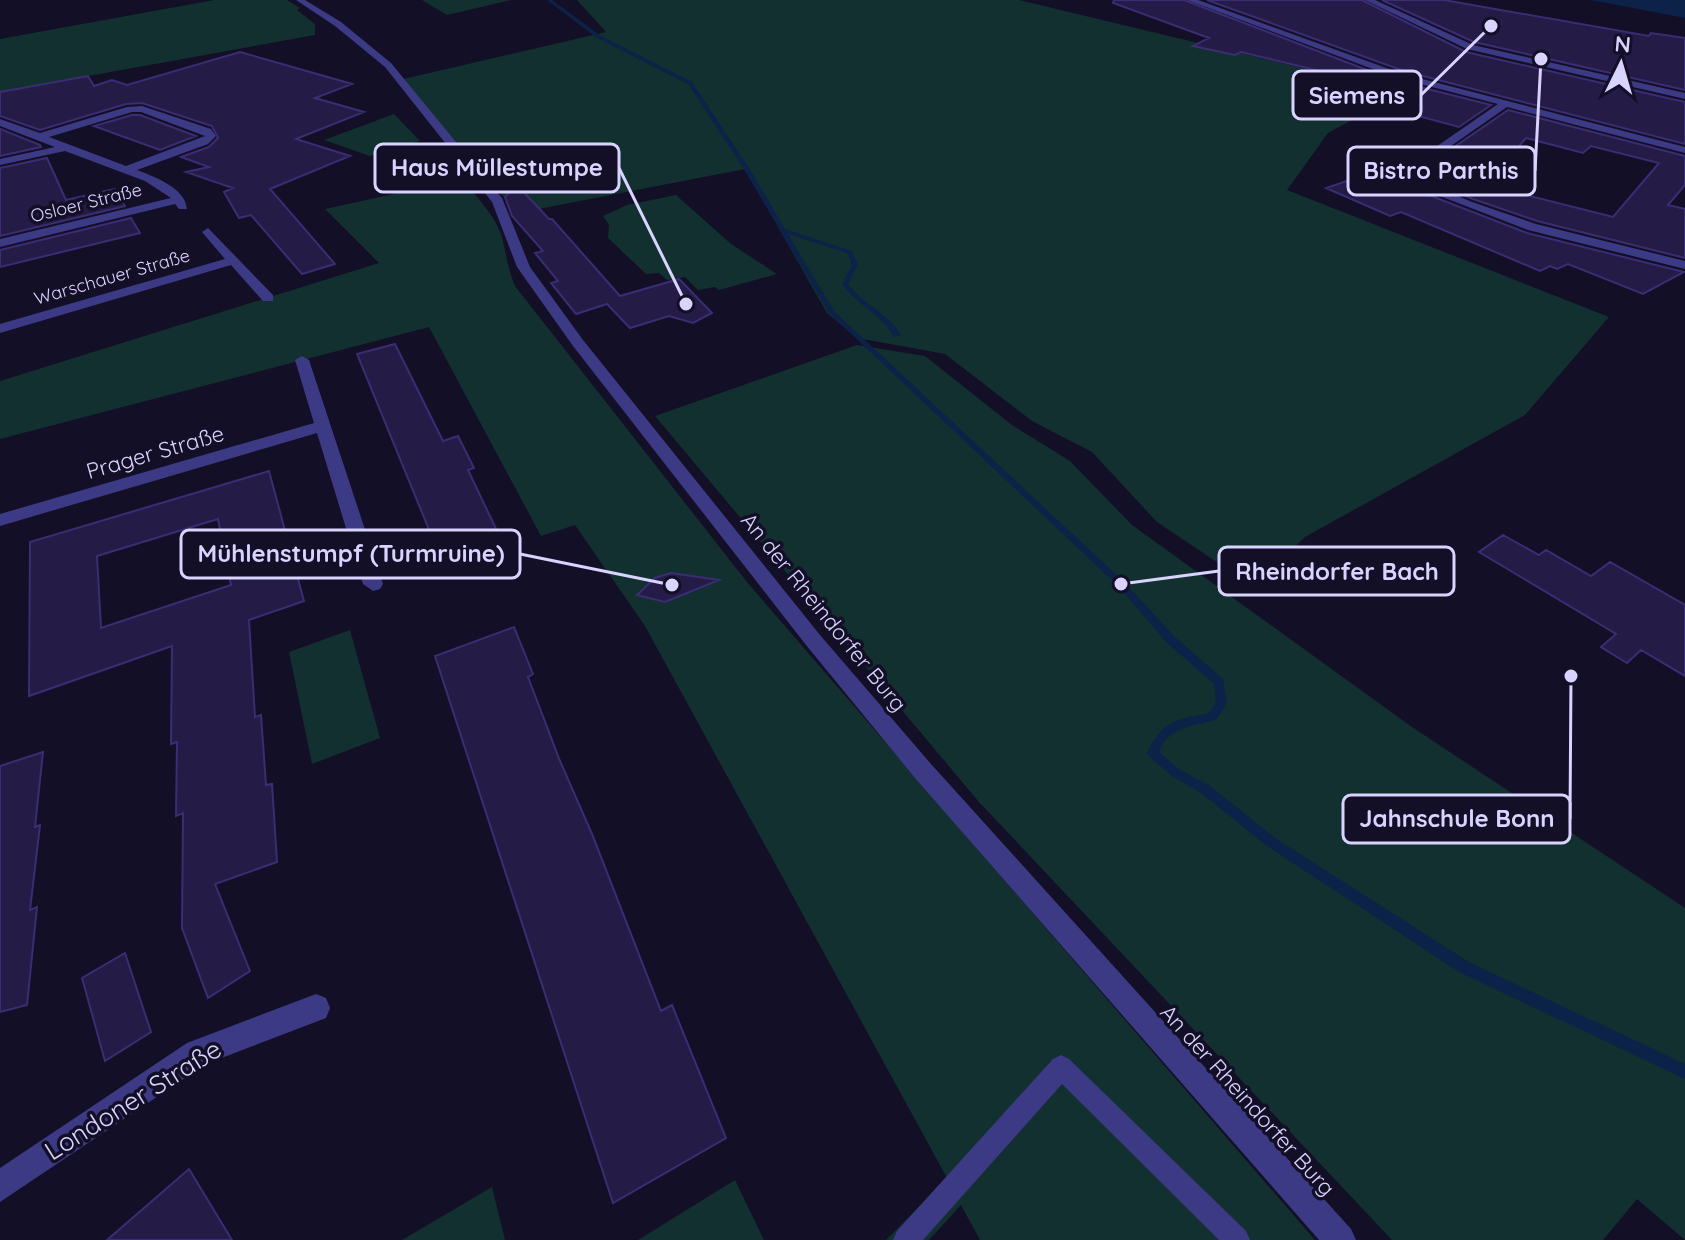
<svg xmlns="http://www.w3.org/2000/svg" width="1685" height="1240" viewBox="0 0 1685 1240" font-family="Quicksand,sans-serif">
  <rect width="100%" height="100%" fill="#130f26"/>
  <path fill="#12302f" d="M214 0H287L300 8 297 10 315 24V35L0 92V39Z
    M422 0H511L447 15Z
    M577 0H1019L1311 70 1294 87 1374 108 1328 133 1287 190 1609 317 1525 415 1305 537 1254 587 1157 522 1092 452 1032 421 945 354 857 338 827 313 745 169 518 213 399 80 606 32Z
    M394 114 420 141 370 156 324 140Z
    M462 179C476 196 495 215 502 237 506 254 508 269 515 286L747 582 1315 1240H980L961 1205 929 1240H886L947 1178 645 626 575 525 541 536 429 327 0 439V381L379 263 325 209Z
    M676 195 731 244 777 274 719 290 715 287 698 290 685 277 667 280 659 273 646 274 608 238 609 225 603 216 627 205Z
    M857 345 925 356 1012 425 1070 461 1132 525 1412 727 1685 908V1240L1637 1199 1603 1240H1392L979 802 655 416Z
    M350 630 380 738 312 764 289 652Z
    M735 1180 764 1240H638Z
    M492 1187 505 1240H402Z"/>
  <path fill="#0c2248" d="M1591 0H1685V18Z"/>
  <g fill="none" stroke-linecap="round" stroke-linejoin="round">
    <path fill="#0c2248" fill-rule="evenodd" d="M547 0H552L601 36 692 82 751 171 785 229 852 251 858 265 848 284C863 304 888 313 901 335L894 337C881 314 857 305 842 284L852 265 847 253 788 234 834 311 1124 582 1175 637 1223 679 1227 703 1216 720C1191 727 1171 725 1159 752L1180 770 1209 785 1275 838 1469 962 1685 1064V1079L1459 972 1267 846 1201 793 1172 776 1149 756 1147 753C1162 721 1176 719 1209 713L1216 702 1214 684 1167 643 1118 586 829 313 745 171 688 84 597 38Z"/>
  </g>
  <path fill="#241b47" stroke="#3b2d73" stroke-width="2" fill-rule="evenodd" d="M1114 0H1184L1396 81 1491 105 1459 127 1325 91 1353 79 1241 52 1235 55 1193 46 1209 38 1113 3Z
    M1207 0H1362L1466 52 1685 102V144L1404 71Z
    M1382 0H1444L1649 36 1651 33 1685 38V90L1474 42Z
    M240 52 352 84 315 98 364 112 296 139 350 156 270 189 335 264 302 274 251 215 239 218 224 192 233 188 186 172 209 167 181 157 209 147 218 138 212 126 142 103 126 104 40 130 0 116V92L88 76 94 86 112 80 127 85Z
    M1508 110 1685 156V185L1668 205 1685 209V258L1537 221 1473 199 1412 173 1418 171 1426 173 1444 154ZM1526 138 1583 153 1591 146 1659 163 1613 217 1486 185Z
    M132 115H140L196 136 160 150 94 126Z
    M0 129 40 145 41 147 0 156Z
    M47 158 66 200 115 189 125 206 0 236V168Z
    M1396 164 1391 170 1395 182 1527 233 1684 272 1643 294 1568 264 1557 269 1550 266 1540 271 1401 212 1390 216 1326 188Z
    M517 185 549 219H552L620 296 679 279 712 313 693 323 669 316 630 328 607 304 576 314 551 283 558 281 535 253 543 251 512 216 505 197Z
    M131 218 140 233 0 267V250Z
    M395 344 443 441 458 436 474 468 468 470 498 533 439 554 357 354Z
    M269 471 304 601 249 620 255 717 261 715 266 785 272 784 277 862 215 884 250 971 208 998 182 928 183 813 176 816 177 742 171 744 172 646 29 696 30 542ZM218 519 231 585 101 628 97 556Z
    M1503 535 1539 555 1546 550 1591 576 1610 562 1685 605V676L1641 650 1627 663 1601 647 1616 634 1479 552Z
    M671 573 719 580 665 602 637 595 655 578Z
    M514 627 533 674 528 677 560 761 592 834 661 1011 672 1005 726 1138 613 1203 435 656Z
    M43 752 35 827 40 825 30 910 37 907 27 1005 0 1012V766Z
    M125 953 151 1032 105 1061 82 978Z
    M189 1169 232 1240H107Z"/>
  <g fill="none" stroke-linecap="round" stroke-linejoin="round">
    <path fill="#3d3a85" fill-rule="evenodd" d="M1061 1055 1069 1059 1246 1231 1250 1240H1219L1062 1084 923 1240H893L897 1231 1053 1059Z"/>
    <path fill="#3d3a85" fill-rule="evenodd" d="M296 0H305L341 22 391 63 502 198 530 267 583 340 820 635 931 764 1351 1229 1356 1240H1319L915 778 806 645 573 346 517 267 492 202 385 67 335 26Z
      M1187 0H1198L1403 74 1685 147V153L1507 107 1422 166 1404 173 1472 202 1536 224 1685 261V269L1528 230 1396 179 1394 169 1414 162 1498 104 1397 78Z
      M1365 0H1375L1473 45 1685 93V99L1467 49Z
      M142 106 211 129 216 136 208 144 137 170C157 178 185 188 187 209H179L175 204 0 247V239L171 198 145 181 65 151 0 165V159L55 147 0 126V119L40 133 127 107ZM132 112H141L205 136 126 166 49 137Z
      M208 228 273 295V301H263L231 265 0 333V324L225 259 202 232Z
      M302 356 309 360 383 584 380 589 373 591 363 584 317 433 0 526V514L314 423 295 360Z
      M316 994 326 998 330 1008 326 1018 206 1064 0 1202V1168L187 1043Z"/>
  </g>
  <g text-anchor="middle" stroke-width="7" stroke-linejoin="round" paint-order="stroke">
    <g font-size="18" fill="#d9d4ff" stroke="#130f26">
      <text transform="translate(86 203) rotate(-14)" y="6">Osloer Straße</text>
      <text transform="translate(112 277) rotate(-16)" y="6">Warschauer Straße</text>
    </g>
    <g font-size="22" fill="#d9d4ff" stroke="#130f26">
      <text transform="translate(155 452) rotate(-16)" y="8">Prager Straße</text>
      <text transform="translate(824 612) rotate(51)" y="8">An der Rheindorfer Burg</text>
      <text transform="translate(1248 1100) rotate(48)" y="8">An der Rheindorfer Burg</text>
    </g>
    <g font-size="26" fill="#d9d4ff" stroke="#130f26">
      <text transform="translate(133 1100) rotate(-32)" y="9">Londoner Straße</text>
    </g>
  </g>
  <path fill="none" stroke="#d9d4ff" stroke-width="3" d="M1491 26L1421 95M686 304L619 168M1541 59L1535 171M672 585L520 554M1121 584L1219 571M1571 676L1570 819"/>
  <g fill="#d9d4ff" stroke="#130f26" stroke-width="3">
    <circle cx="1491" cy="26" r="8"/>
    <circle cx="686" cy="304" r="8"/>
    <circle cx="1541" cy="59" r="8"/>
    <circle cx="672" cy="585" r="8"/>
    <circle cx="1121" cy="584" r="8"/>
    <circle cx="1571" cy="676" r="8"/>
  </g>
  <g fill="#130f26" stroke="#d9d4ff" stroke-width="3">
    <rect x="1293" y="71" width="128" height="48" rx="8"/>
    <rect x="375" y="144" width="244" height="48" rx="8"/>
    <rect x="1348" y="147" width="187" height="48" rx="8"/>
    <rect x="181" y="530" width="339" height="48" rx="8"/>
    <rect x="1219" y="547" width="235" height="48" rx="8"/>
    <rect x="1343" y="795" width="227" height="48" rx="8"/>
  </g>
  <g font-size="24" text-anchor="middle" font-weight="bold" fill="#d9d4ff">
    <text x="1357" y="104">Siemens</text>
    <text x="497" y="176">Haus Müllestumpe</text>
    <text x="1441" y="179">Bistro Parthis</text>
    <text x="351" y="562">Mühlenstumpf (Turmruine)</text>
    <text x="1337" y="580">Rheindorfer Bach</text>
    <text x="1457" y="827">Jahnschule Bonn</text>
  </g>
  <g transform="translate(1621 64) rotate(5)" stroke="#130f26" stroke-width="6" paint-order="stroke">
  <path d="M0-6L14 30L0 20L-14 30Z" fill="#d9d4ff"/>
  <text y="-12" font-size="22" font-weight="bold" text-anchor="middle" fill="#d9d4ff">N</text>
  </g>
</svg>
